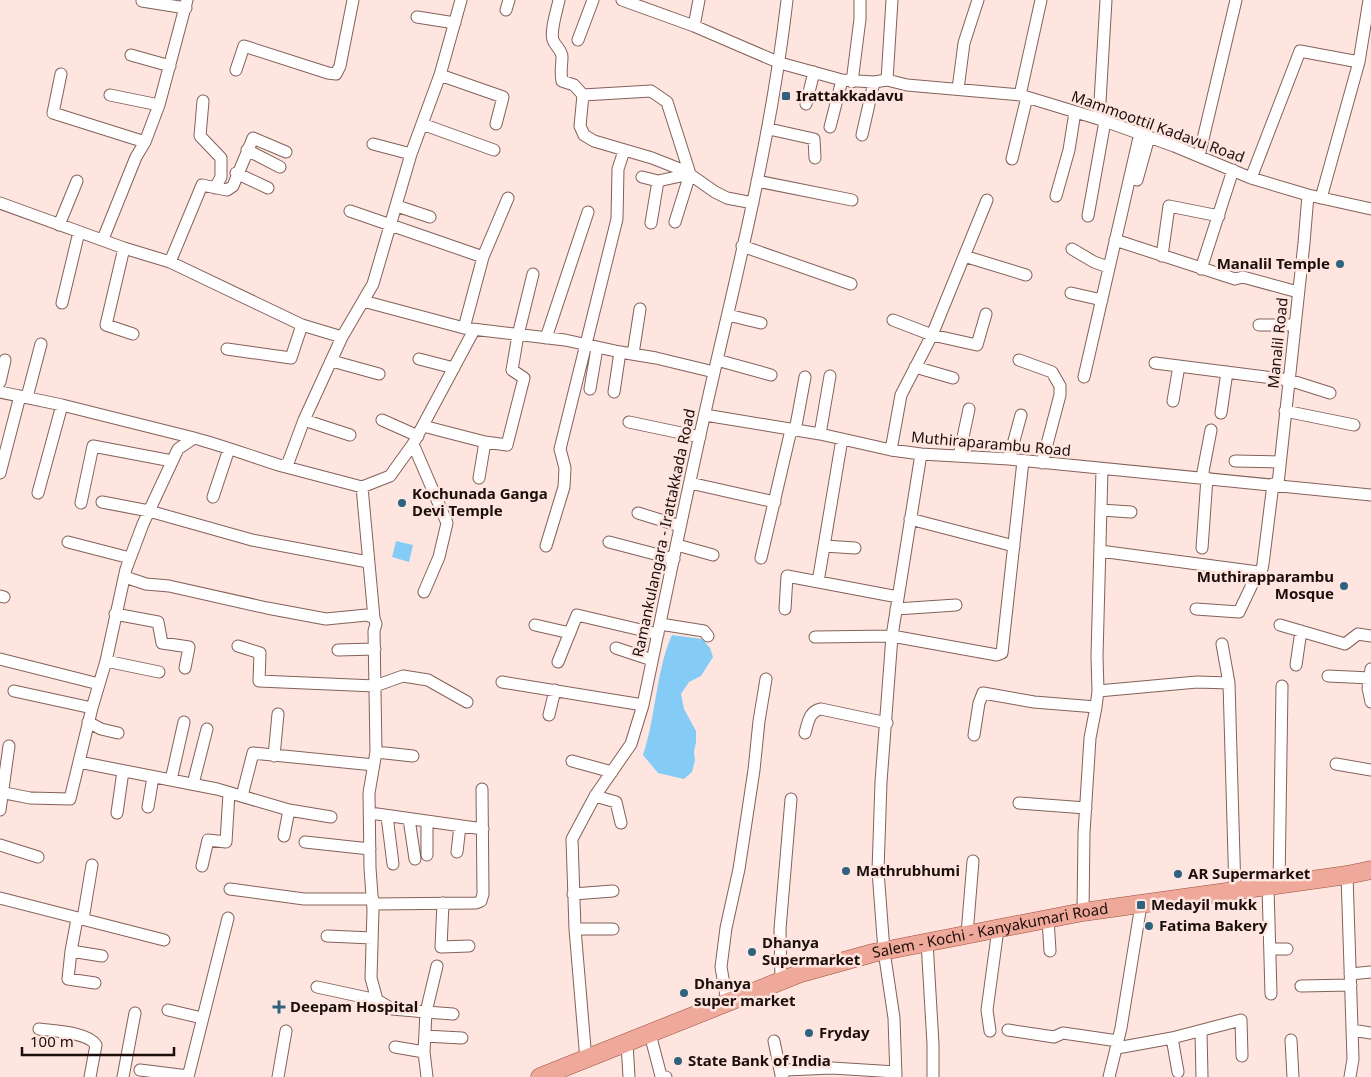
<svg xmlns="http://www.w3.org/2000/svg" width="1371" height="1077" viewBox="0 0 1371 1077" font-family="'Noto Sans',sans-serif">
  <rect width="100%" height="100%" fill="#fee5df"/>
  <path fill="#84ccf6" d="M396 541 413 545 409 562 392 557Z
    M672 635 702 639 710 648 713 657 701 676 689 682 681 694 684 709 696 731V742L694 752 695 760 692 772 684 779 658 773 643 755C656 717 656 670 672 635Z"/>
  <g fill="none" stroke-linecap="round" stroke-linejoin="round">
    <g stroke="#846159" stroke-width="13">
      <path id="street" d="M559 0C557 10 550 31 553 40 555 46 562 50 562 57 562 65 560 72 562 81L574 85 583 95 580 126 584 135 594 141 652 158 685 171 715 192 727 198 753 203
        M622 0 694 26 780 63 842 80 874 82 887 80 907 85 1020 95 1099 119 1174 146 1251 178 1308 195
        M142 1 186 8
        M506 10 509 0
        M417 17 455 23
        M694 26 699 0
        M578 40 593 0
        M131 55 170 66
        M236 70 244 46 328 73 336 74 340 66 353 0
        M61 74 53 113 145 142
        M440 75 503 97 496 124
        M887 80 892 0
        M852 82 860 19V0
        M958 89 964 43 978 0
        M110 95 159 105
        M583 95 651 91 667 102 690 174 675 222
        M1020 95 1041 0
        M203 101 200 136 221 158V177L215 188
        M806 104 814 72
        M1099 119 1106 0
        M422 124 494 150
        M830 127 842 80
        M769 129 814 139 815 158
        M862 135 874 82
        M373 144 411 154
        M247 150 280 167
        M1199 156 1236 0
        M1012 159 1027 97
        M236 173 268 188
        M642 177 658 181 690 174
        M1251 178 1300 51 1359 62
        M1137 180 1149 137
        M757 181 852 200
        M1056 196 1069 150 1075 112
        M508 198 483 257 464 328 565 340 620 352 656 358 714 372
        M1321 198 1359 62 1369 0
        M0 203 124 248 170 262 302 325 342 337
        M397 206 430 217
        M350 211 483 257
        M1088 216 1105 121
        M651 223 658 181
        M59 225 77 181
        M103 239 136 157 145 142 159 105 187 0
        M1115 240 1235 279 1243 277 1298 292
        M742 246 851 284
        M124 248 106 325 133 334
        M1072 249 1094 262 1108 267
        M964 256 1026 275
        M1162 256 1169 206 1219 216
        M170 262 202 185 227 190 233 186 253 138 286 152
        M1201 269 1233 170
        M1071 293 1102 300
        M363 301 464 328
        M62 303 79 232
        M728 315 761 323
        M893 320 932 335 977 345 986 314
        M1259 325H1295
        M546 338 588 212
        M227 349 291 358 302 325
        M633 354 640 309
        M419 359 454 368
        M717 360 771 375
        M1019 360 1052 372 1060 386V395L1042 463
        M332 361 379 374
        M1155 363 1289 380 1330 393
        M915 367 953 378
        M1084 377 1140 133
        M0 382 5 360
        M590 389 597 348
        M0 392 62 405 194 438
        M614 392 620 352
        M27 397 41 344
        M1173 401 1179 366
        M1285 411 1354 425
        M1221 413 1227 372
        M705 415 820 434 891 450 921 454 1009 459 1371 495
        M304 420 350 435
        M382 420 418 436
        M629 422 700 437
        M423 426 485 442
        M795 431 805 377
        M820 434 830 376
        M413 444 447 523 439 557 424 592
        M891 450 901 395 932 335 987 200
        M959 456 969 409
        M1009 459 1021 415
        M1235 461 1280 462
        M282 466 362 487 390 476 413 444 474 330
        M0 473 20 396
        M1202 477 1211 430
        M479 478 485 442 507 445 524 378 512 370 518 335 533 274
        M690 483 775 502
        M1278 484 1304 243 1308 195 1371 209
        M362 487 374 618
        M38 493 62 405
        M213 497 229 449
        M102 502 149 511 252 540 368 562
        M81 503 93 446 172 461
        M1101 510 1131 512
        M638 513 680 526
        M910 519 1014 546
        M68 542 130 558
        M609 542 674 559
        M677 545 713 555
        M546 546 564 487 565 468 560 449 617 219 618 169 624 151
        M824 546 855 548
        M1202 548 1207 478
        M1100 551 1258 572 1262 569 1263 564 1273 484
        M761 558 791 430
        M125 577 146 584 169 586 267 608 326 619 367 615 374 618 376 624 374 631 376 752 369 793 370 868 373 910 371 978 377 1000 392 1009 426 1012 424 1052 427 1077
        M818 582 842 439
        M0 596 4 597
        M785 609 787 576 898 597
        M896 609 956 605
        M1196 609 1239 612 1258 572
        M115 614 158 622 162 643 189 647 185 668
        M660 624 704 631 708 636
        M535 625 570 633
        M1280 625 1345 644 1358 634 1371 636
        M815 637 892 636 997 655 1002 653 1023 461
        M1222 644 1229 683
        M238 646 260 653 259 681 375 686 403 676 428 680 467 702
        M616 648 652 660
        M338 650 375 649
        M0 659 99 684
        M106 661 159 672
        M558 662 577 615 658 634
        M1296 665 1301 631
        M1371 669 1368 688 1371 702
        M1328 676 1370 678
        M502 682 643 705
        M14 691 92 708
        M1098 691 1197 682 1229 683 1235 892
        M549 715 555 690
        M88 722 101 729 118 733
        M805 733C808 723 809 711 821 709L887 723
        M974 735 979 703 983 693 1034 702 1096 707
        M376 752 413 756
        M274 756 278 714
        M572 761 612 772
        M79 762 217 789 289 810 331 817
        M1336 764 1371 770
        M171 780 184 722
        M193 784 207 729
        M0 792 30 798 70 799 92 708 106 661 126 569 143 524 178 449 194 438C224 446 253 457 282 466L288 463 304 420 342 337 373 284 411 154 440 75 461 0
        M242 796 253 753 374 765
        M595 796 616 802 621 823
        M1019 803 1086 808
        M148 807 153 777
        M0 810 9 746
        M117 813 123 771
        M370 813 483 829
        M387 816 393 864
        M409 819 415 859
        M427 821V855
        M284 836 289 810
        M305 842 370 849
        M0 845 38 857
        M457 852 460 826
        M202 866 208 840 226 842 229 793
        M1347 875 1353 1059 1350 1077
        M1279 885 1282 686
        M1268 887 1271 994
        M230 889 304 899H373
        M573 894 613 891
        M0 898 164 940
        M443 903 441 947 469 946
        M373 904 476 903 481 901 483 894 482 789
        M1083 912 1084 833 1090 738 1096 707 1098 691 1097 656 1102 469
        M77 919 71 951 68 979 95 983
        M83 919 92 865
        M1048 919 1050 951
        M575 929H613
        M967 934 973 861
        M327 936 372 938
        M927 942 933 1044V1077
        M1270 949H1287
        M71 951 102 956
        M437 966 426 1012 453 1014
        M1350 974 1371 972
        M781 981 780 929 791 799
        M1301 986 1351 985
        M317 987 377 1000
        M727 1002 721 967 726 928 739 869 754 770 759 721 766 679
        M168 1010 202 1018
        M39 1029C53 1031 88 1032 96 1045L90 1077
        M1008 1030 1054 1037 1063 1033 1118 1041
        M1352 1030 1371 1033
        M990 1031 987 1010 998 929
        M1201 1031 1202 1077
        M650 1034 661 1076 666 1077
        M425 1036 462 1038
        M1172 1038 1178 1072
        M1291 1040 1293 1077
        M774 1041 781 1075
        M627 1043 629 1077
        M395 1047 424 1052
        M1117 1048 1172 1038 1241 1020 1242 1056
        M586 1060 575 929 572 839 595 796 631 744 643 705C667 590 690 475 717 360 745 241 773 122 787 0
        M140 1070 188 1076
        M123 1077 135 1013
        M188 1077 228 918
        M278 1077 286 1031
        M781 1077 786 1070 832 1068 896 1072
        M896 1077 894 1018 884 951 878 871 881 782 892 636 921 454
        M1109 1077 1121 1028 1141 905"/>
    </g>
    <g stroke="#9c4e3c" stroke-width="19">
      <g id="primary">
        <path id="s1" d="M540 1077 801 973 873 953 1083 912 1347 875 1371 870"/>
      </g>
    </g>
    <use href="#street" stroke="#fff" stroke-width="11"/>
    <use href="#primary" stroke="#eea99a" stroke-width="18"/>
  </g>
  <g fill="#2e627e" stroke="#fee5df" stroke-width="2">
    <rect x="781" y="91" width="10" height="10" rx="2.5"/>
    <circle cx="1340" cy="264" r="5"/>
    <circle cx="402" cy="503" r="5"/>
    <circle cx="1344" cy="586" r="5"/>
    <circle cx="846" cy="871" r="5"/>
    <circle cx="1178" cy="874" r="5"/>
    <rect x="1136" y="900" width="10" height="10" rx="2.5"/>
    <circle cx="1149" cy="926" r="5"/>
    <circle cx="752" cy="952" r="5"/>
    <circle cx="684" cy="993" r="5"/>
    <path d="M276.5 999.5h5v5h5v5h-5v5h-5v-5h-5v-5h5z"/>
    <circle cx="809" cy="1033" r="5"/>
    <circle cx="678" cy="1061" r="5"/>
  </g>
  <g text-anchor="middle" stroke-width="5" stroke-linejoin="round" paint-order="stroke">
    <g font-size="15" font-weight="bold" fill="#1b0e0b" stroke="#fee5df" text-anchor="start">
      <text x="796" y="101">Irattakkadavu</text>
      <text x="1330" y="269" text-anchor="end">Manalil Temple</text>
      <text x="412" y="499">Kochunada Ganga<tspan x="412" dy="17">Devi Temple</tspan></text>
      <text x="1334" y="582" text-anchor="end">Muthirapparambu<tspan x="1334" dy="17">Mosque</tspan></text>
      <text x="856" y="876">Mathrubhumi</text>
      <text x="1188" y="879">AR Supermarket</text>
      <text x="1151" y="910">Medayil mukk</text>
      <text x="1159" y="931">Fatima Bakery</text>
      <text x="762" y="948">Dhanya<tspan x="762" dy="17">Supermarket</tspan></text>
      <text x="694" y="989">Dhanya<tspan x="694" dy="17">super market</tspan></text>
      <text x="290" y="1012">Deepam Hospital</text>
      <text x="819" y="1038">Fryday</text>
      <text x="688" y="1066">State Bank of India</text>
    </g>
    <g font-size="15" fill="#1b0e0b" stroke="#fee5df">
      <text transform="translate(1158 127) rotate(20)" y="5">Mammoottil Kadavu Road</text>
      <text transform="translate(1278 343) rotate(-84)" y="5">Manalil Road</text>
      <text transform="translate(991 444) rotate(5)" y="5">Muthiraparambu Road</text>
      <text transform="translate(664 533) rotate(-78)" y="5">Ramankulangara - Irattakkada Road</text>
      <text dy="5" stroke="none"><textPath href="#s1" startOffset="475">Salem - Kochi - Kanyakumari Road</textPath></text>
    </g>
  </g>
  <path d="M22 1047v8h152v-8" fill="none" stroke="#1b0e0b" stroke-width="2.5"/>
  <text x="30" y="1047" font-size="15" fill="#1b0e0b" stroke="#fee5df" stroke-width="4" paint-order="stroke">100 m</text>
</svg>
